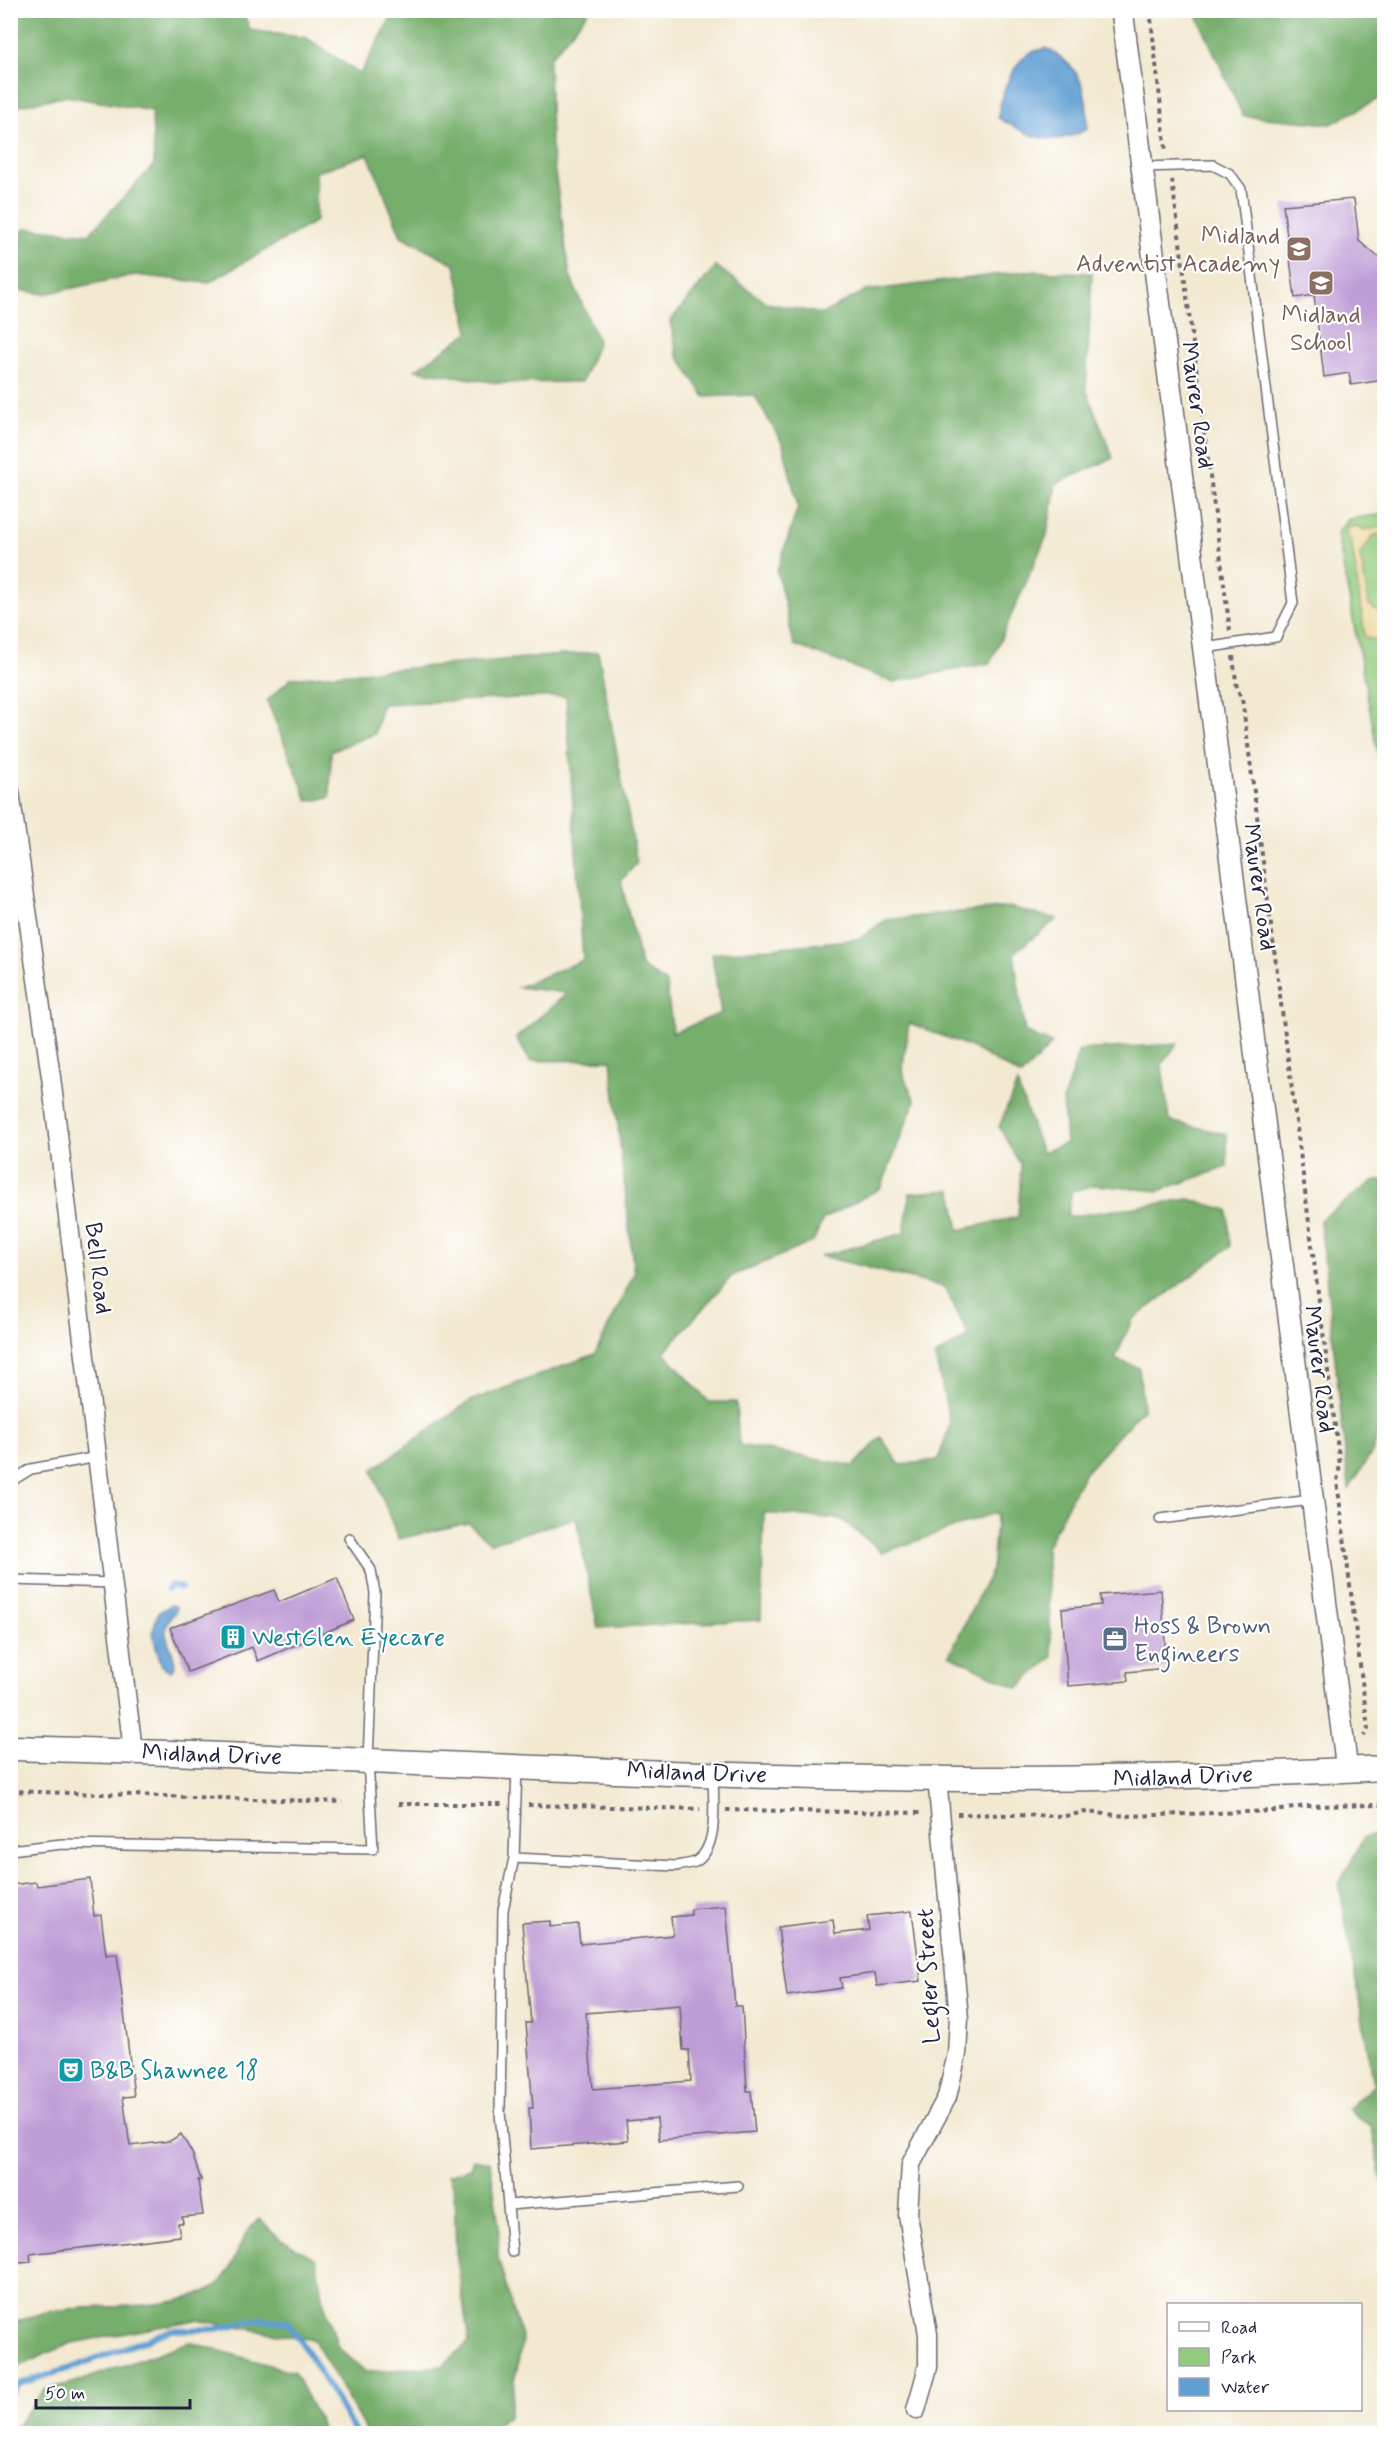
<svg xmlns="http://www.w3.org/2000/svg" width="1395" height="2444" viewBox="0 0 1395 2444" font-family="Mynerve,sans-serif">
  <rect width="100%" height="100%" fill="#fff"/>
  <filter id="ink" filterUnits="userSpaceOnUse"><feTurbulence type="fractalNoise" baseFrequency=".0167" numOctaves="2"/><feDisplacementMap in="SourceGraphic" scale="12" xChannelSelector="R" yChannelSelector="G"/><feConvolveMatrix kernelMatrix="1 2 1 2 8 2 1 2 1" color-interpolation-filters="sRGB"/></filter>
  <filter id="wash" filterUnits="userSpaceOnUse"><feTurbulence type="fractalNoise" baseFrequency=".008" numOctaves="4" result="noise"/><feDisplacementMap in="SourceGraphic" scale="24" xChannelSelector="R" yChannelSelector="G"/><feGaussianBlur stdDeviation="1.35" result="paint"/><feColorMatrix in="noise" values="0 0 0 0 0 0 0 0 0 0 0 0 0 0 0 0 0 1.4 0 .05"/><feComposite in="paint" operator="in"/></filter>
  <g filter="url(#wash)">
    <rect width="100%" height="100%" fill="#f3e9d1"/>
    <path fill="#93ca7d" stroke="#5a765c" stroke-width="1.5" d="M1384 514V786L1337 533 1349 519Z"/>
    <path fill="#76ae6c" stroke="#4c6854" stroke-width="1.5" d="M11 10 243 11 250 30 307 38 360 74 395 11H589L549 59 551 145 570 276 598 341 582 382 498 383 415 370 469 332 455 264 401 236 368 154 316 172V221L208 283 135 275 44 294 11 289V247L25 228 89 234 154 165 152 111 66 96 11 107Z
      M1195 11H1384V96L1331 124 1243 116Z
      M716 266 767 303 822 314 865 291 1026 271 1092 273 1086 389 1113 458 1056 484 1047 535 990 663 893 682 794 645 777 571 798 507 783 444 754 395 705 397 677 355 670 321Z
      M598 652 637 863 621 881 641 966 666 983 673 1033 721 1013 712 954 859 939 885 920 1009 907 1057 919 1014 953 1025 1032 1052 1044 1021 1076 971 1047 909 1023 902 1072 915 1101 881 1188 823 1219 813 1242 732 1276 664 1352 709 1402H736L739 1445 854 1466 881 1437 900 1465 938 1460 950 1424 935 1356 969 1336 944 1287 821 1256 904 1233 910 1193 952 1190 959 1230 1018 1217 1021 1166 999 1127 1017 1083 1042 1153 1066 1143 1063 1100 1079 1050 1177 1044 1162 1064 1169 1121 1227 1134V1167L1158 1191 1096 1185 1072 1191 1067 1217 1189 1199 1228 1210 1230 1247 1132 1320 1115 1359 1139 1368 1143 1409 1083 1475 1046 1548 1052 1657 1018 1688 949 1655 992 1569 997 1512 883 1553 841 1519 764 1513 761 1620 598 1628 576 1518 490 1543 468 1523 398 1539 372 1470 470 1401 595 1354 634 1274 611 1060 530 1061 516 1038 567 993 518 987 583 960 566 696 382 704 375 734 331 751 330 798 308 801 267 701 291 678Z
      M1384 1180V1400L1374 1449 1349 1489 1320 1220 1372 1182Z
      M1384 1832V2191L1372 2128 1347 2109 1374 2085 1339 1884 1364 1837Z
      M473 2159 490 2162 499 2226 498 2258 522 2340 509 2416 482 2433H367L314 2340 196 2320 68 2344 11 2370V2324C22 2320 34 2315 46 2312 94 2302 171 2314 214 2287 237 2272 236 2237 259 2219L282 2240 316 2259 322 2296 338 2347 366 2372 442 2366 469 2342 456 2253 454 2191 448 2175 470 2168Z
      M189 2342 294 2372 325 2433H11L44 2390 83 2380Z"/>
    <path fill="#eeda9e" stroke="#887e6c" stroke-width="1.5" d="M1356 526 1364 530 1384 527V534L1374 535 1360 555 1369 605 1378 611 1384 610V643L1365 637 1352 545 1346 531 1348 528Z"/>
    <path fill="#619fd3" stroke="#426087" stroke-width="1.5" d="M1046 48C1081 66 1089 91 1087 129 1052 149 1030 136 998 118 1000 97 1010 67 1028 54 1033 51 1041 50 1046 48Z
      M171 1605 176 1606V1611C154 1634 174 1641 175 1667L171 1671 162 1666 152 1633 158 1613Z"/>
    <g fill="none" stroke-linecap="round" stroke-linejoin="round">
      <path stroke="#619fd3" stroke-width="6" d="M168 1589 171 1585 181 1588
        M10 2395 19 2384 71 2368 172 2330 216 2329 261 2319 287 2322 304 2346 356 2434"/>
    </g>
    <g id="blocks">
      <path fill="#bf9dd6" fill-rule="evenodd" d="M1354 199 1359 241 1377 256 1384 255V380L1351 385 1349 373 1324 377 1314 295 1295 298 1283 205Z
        M337 1578 354 1620 258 1661 252 1647 188 1672 170 1628 274 1590 279 1602Z
        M1161 1590 1167 1668 1127 1672 1128 1681 1068 1686 1062 1609 1101 1605 1100 1595Z
        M90 1879 94 1916 101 1915 106 1955 117 1954 134 2096 123 2097 130 2146 170 2141 181 2134 192 2153 201 2180H198L203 2215 182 2217 183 2223H178L180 2236 30 2254 31 2262 10 2264V1885L36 1882 37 1886Z
        M726 1906 735 2006H742L747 2091H751L755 2132 659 2140 657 2118 626 2121 628 2141 531 2149 529 2108H533L526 2023H531L522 1923 550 1921V1927L578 1924 580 1944 673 1935 671 1917 691 1915V1909ZM680 2005 683 2050H689L691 2081 593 2089 586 2013Z
        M912 1911 921 1981 877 1986 875 1973 840 1978 842 1988 787 1996 778 1927 833 1920 835 1934 869 1930 867 1916Z"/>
    </g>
  </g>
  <g filter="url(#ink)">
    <use href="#blocks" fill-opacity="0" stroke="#6b6870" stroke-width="1.5"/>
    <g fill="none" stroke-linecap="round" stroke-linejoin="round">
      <g stroke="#6b6870" stroke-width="12">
        <path id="service" d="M1141 167 1213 165 1230 174 1241 189 1293 603 1276 637 1205 648
          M10 1482 31 1469 98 1457
          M1160 1519 1311 1500
          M10 1580 114 1583
          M10 1850 62 1844 373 1849 368 1760 375 1593 371 1570 349 1538
          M514 1858 675 1866C681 1865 690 1864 695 1862 720 1848 713 1799 713 1775
          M509 2205 738 2186
          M512 2252 500 2112 503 1910 514 1858 517 1767"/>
      </g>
      <g stroke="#6b6870" stroke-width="21">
        <path id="minor" d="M10 792 51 1077 133 1751
          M916 2410 928 2367V2334L908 2215 911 2164 947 2097 957 2054 959 2018 937 1778"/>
      </g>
      <g stroke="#6b6870" stroke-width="24">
        <path id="tertiary" d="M1122 10 1347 1770"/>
      </g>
      <g stroke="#6b6870" stroke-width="27">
        <path id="secondary" d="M10 1748C337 1756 664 1779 991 1779 1122 1779 1253 1775 1384 1768"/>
      </g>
      <path stroke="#6b6870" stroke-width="4" stroke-dasharray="4.5 4.5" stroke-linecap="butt" d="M1150 10 1166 152
        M1172 180 1230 631
        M1233 656 1237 689 1242 698 1340 1465 1337 1481 1368 1729 1364 1736
        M10 1791 343 1802
        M398 1804H502
        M528 1805 700 1809
        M726 1810 922 1813
        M957 1814 1065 1816 1085 1812 1127 1816 1276 1811 1305 1806 1384 1805"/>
      <use href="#service" stroke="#fff" stroke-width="9"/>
      <use href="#minor" stroke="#fff" stroke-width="18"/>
      <use href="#tertiary" stroke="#fff" stroke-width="21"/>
      <use href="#secondary" stroke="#fff" stroke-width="24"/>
    </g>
  </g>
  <defs>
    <g id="school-square" transform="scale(1.35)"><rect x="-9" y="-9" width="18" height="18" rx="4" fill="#8d6e63" stroke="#fff"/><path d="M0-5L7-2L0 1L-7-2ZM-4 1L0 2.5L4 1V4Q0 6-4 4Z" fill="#fff"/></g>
    <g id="building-square" transform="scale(1.35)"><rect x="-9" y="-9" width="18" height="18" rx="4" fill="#0f9aa8" stroke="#fff"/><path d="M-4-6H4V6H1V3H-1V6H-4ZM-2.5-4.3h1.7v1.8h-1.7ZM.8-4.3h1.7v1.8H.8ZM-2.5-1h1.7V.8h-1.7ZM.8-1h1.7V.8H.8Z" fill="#fff"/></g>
    <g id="office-square" transform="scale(1.35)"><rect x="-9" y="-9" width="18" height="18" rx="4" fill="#5c6f8a" stroke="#fff"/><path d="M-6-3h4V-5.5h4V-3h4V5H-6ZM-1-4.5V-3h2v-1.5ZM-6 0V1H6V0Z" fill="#fff"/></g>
    <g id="theatre-square" transform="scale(1.35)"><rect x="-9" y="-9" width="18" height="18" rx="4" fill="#0f9aa8" stroke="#fff"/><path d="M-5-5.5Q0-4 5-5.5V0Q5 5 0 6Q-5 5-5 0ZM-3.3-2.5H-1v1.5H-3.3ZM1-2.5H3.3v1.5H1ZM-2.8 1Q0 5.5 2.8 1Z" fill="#fff"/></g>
  </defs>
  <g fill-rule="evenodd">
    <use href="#school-square" x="1299" y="249"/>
    <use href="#school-square" x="1321" y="283"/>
    <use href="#building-square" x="233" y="1637"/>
    <use href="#office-square" x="1115" y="1639"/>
    <use href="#theatre-square" x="71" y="2070"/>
  </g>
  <g text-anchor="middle" stroke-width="4.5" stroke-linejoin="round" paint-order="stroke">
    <g font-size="24" fill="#785e54" stroke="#fff" text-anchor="end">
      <text x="1280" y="243">Midland<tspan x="1280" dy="28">Adventist Academy</tspan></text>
      <text x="1321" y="322" text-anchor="middle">Midland<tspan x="1321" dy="28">School</tspan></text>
    </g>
    <g font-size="24" fill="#22223b" stroke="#fff">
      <text transform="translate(1198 405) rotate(82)" y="8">Maurer Road</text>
      <text transform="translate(1260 887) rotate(82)" y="8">Maurer Road</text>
      <text transform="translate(99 1268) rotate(83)" y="8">Bell Road</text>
      <text transform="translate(1320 1369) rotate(83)" y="8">Maurer Road</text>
      <text transform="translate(212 1754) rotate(2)" y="8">Midland Drive</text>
      <text transform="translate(697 1772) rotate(2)" y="8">Midland Drive</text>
      <text transform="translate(1183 1776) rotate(-2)" y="8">Midland Drive</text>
      <text transform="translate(928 1976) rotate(-93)" y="8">Legler Street</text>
    </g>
    <g font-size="24" fill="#4e5e75" stroke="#fff" text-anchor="start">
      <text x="1134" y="1633">Hoss &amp; Brown<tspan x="1134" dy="28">Engineers</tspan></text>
    </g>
    <g font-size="24" fill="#0d838f" stroke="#fff" text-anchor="start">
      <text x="252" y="1645">WestGlen Eyecare</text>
      <text x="90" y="2078">B&amp;B Shawnee 18</text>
    </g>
  </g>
  <rect width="1395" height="2444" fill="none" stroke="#fff" stroke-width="36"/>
  <rect x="1167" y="2303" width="195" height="108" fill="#ffffff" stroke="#a7a7b1" stroke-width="1.5"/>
  <rect x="1179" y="2322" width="30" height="9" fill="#ffffff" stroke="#a7a7b1" stroke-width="1.5"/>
  <text x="1221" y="2333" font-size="18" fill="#22223b">Road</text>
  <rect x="1179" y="2348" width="30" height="18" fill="#93ca7d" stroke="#a7a7b1" stroke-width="1.5"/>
  <text x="1221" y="2363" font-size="18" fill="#22223b">Park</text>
  <rect x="1179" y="2378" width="30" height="18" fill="#619fd3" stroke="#a7a7b1" stroke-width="1.5"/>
  <text x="1221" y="2393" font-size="18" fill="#22223b">Water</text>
  <path d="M36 2399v9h154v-9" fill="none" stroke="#22223b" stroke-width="3"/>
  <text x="45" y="2399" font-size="18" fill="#22223b" stroke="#ffffff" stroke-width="4.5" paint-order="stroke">50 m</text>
</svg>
